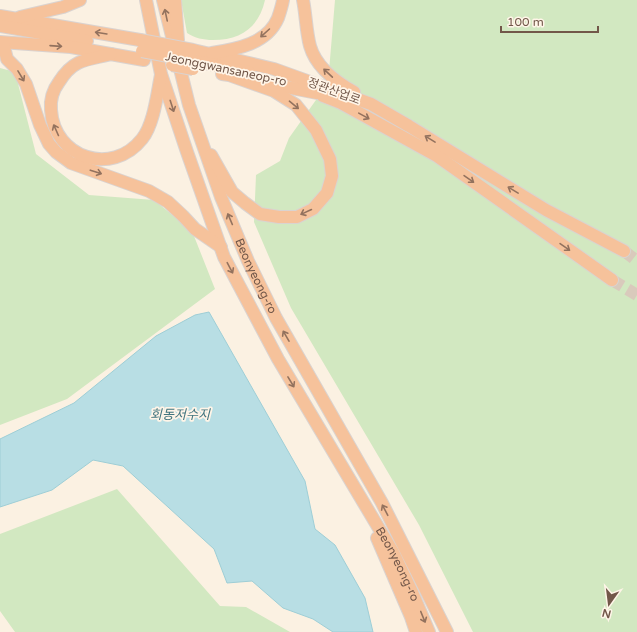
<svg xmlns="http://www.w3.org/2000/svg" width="637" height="632" viewBox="0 0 637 632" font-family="'Varela Round','Noto Sans KR',sans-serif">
  <rect width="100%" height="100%" fill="#fbf1e2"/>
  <path fill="#d2e8c1" d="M181 0H265C259 27 241 40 213 40 203 40 195 38 187 33Z
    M335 0H637V632H473L419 525 291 308 254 222 256 175 280 161 289 138 328 83Z
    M0 68 15 72 36 154 89 195 154 200 192 231 215 289 67 399 0 425Z
    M117 489 220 606 246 607 290 632H15L0 611V534Z"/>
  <path fill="#b8dee4" stroke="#9eced6" d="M209 312 305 481 315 529 335 545 365 598 373 632H333L313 619 283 608 252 581 227 583 214 549 123 466 93 460 52 490 0 507V439L74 403 156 336 195 315Z"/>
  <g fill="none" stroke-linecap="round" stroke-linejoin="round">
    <path stroke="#d9cabc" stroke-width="12" stroke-dasharray="12 6" stroke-linecap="butt" d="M624 251 637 261
      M612 280 637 295"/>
    <g stroke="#dad3d0" stroke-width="14">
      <g id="trunk">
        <path id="s1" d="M146 0 161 74 187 152 224 257 278 359 393 552 412 592 429 632"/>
        <path id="s2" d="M163 0 189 105 221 197 248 261 276 318 382 503 447 632"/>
        <path d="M175 0 178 40"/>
        <path d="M303 0C306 15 306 31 310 46 316 67 336 82 354 92"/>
        <path d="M0 16 140 40"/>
        <path d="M20 17 63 7 80 0"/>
        <path d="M0 26 87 41"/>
        <path d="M0 42 71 47 144 60"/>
        <path d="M3 43 7 59 17 69 26 84 40 125 49 144 56 152 71 163 149 191 168 202 183 216 195 229 221 247"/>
        <path d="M193 50 274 69 371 104 409 126 546 210 624 251"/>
        <path d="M212 53C237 49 267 44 278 18 280 12 282 6 283 0"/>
        <path d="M111 54C101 57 88 58 78 63 70 67 64 74 59 82 53 90 50 100 51 110 54 158 112 177 142 139 154 124 157 94 161 75"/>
        <path d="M195 61 249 72"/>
        <path d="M266 83 317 93"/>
        <path d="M323 96 341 103 437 156 612 280"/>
        <path d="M211 155 232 192 245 203 260 214 279 217H297L313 209 327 193 332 176 330 159 316 130 296 105 274 91 229 75 222 74"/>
        <path d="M377 538 411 617 416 632"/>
      </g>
    </g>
    <use href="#trunk" stroke="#f6c29b" stroke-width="12"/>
    <g stroke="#dad3d0" stroke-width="14" stroke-linecap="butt">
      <path id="trunk-bridge" d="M140 40 193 50
        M142 51 195 61
        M172 65 193 69"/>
    </g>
    <use href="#trunk-bridge" stroke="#f6c29b" stroke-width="12"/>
  </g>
  <defs><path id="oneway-shaft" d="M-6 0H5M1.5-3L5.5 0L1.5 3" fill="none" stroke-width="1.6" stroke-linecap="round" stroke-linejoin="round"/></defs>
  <g stroke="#93725e">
    <use href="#oneway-shaft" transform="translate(166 15) rotate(-102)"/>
    <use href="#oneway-shaft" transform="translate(101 33) rotate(-171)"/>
    <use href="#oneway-shaft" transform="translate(265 33) rotate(138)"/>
    <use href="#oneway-shaft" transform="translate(56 46) rotate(4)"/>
    <use href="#oneway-shaft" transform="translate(328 73) rotate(-137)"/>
    <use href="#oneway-shaft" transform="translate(21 76) rotate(59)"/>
    <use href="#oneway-shaft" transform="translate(294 105) rotate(40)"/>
    <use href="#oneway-shaft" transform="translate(172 106) rotate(72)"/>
    <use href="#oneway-shaft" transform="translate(364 116) rotate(29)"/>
    <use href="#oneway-shaft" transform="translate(56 130) rotate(-114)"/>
    <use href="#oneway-shaft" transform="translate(430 139) rotate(-148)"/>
    <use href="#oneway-shaft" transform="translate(96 172) rotate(18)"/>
    <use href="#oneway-shaft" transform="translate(469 179) rotate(35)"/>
    <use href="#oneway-shaft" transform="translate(513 190) rotate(-149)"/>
    <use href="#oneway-shaft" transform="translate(306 212) rotate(155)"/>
    <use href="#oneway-shaft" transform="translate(230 219) rotate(-113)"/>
    <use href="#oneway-shaft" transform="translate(565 247) rotate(35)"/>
    <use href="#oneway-shaft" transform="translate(230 268) rotate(62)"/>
    <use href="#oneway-shaft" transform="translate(286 336) rotate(-120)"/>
    <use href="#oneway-shaft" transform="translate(291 382) rotate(59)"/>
    <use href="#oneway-shaft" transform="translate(385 510) rotate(-118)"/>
    <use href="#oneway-shaft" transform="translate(423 617) rotate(68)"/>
  </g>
  <g text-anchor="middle" stroke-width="3.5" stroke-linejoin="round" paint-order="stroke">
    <g font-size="12" fill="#725749" stroke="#fff5e8">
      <text transform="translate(226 69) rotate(12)" y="4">Jeonggwansaneop-ro</text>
      <text transform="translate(334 91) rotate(20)" y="4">정관산업로</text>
      <text dy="4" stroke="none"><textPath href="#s2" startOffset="292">Beonyeong-ro</textPath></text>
      <text dy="4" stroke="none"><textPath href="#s1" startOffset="622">Beonyeong-ro</textPath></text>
    </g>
    <g font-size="13" font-style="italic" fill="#41757f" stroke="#fff5e8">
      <text x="180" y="419">회동저수지</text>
    </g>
  </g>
  <g transform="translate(609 604) rotate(194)" stroke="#fff5e8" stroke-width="3" paint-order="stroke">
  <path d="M0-3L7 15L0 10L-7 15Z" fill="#725749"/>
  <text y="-6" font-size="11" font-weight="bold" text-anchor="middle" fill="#725749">N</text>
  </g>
  <path d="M501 26v6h97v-6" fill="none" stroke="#725749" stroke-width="2"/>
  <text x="507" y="26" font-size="12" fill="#725749" stroke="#fff5e8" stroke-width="3" paint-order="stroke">100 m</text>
</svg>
